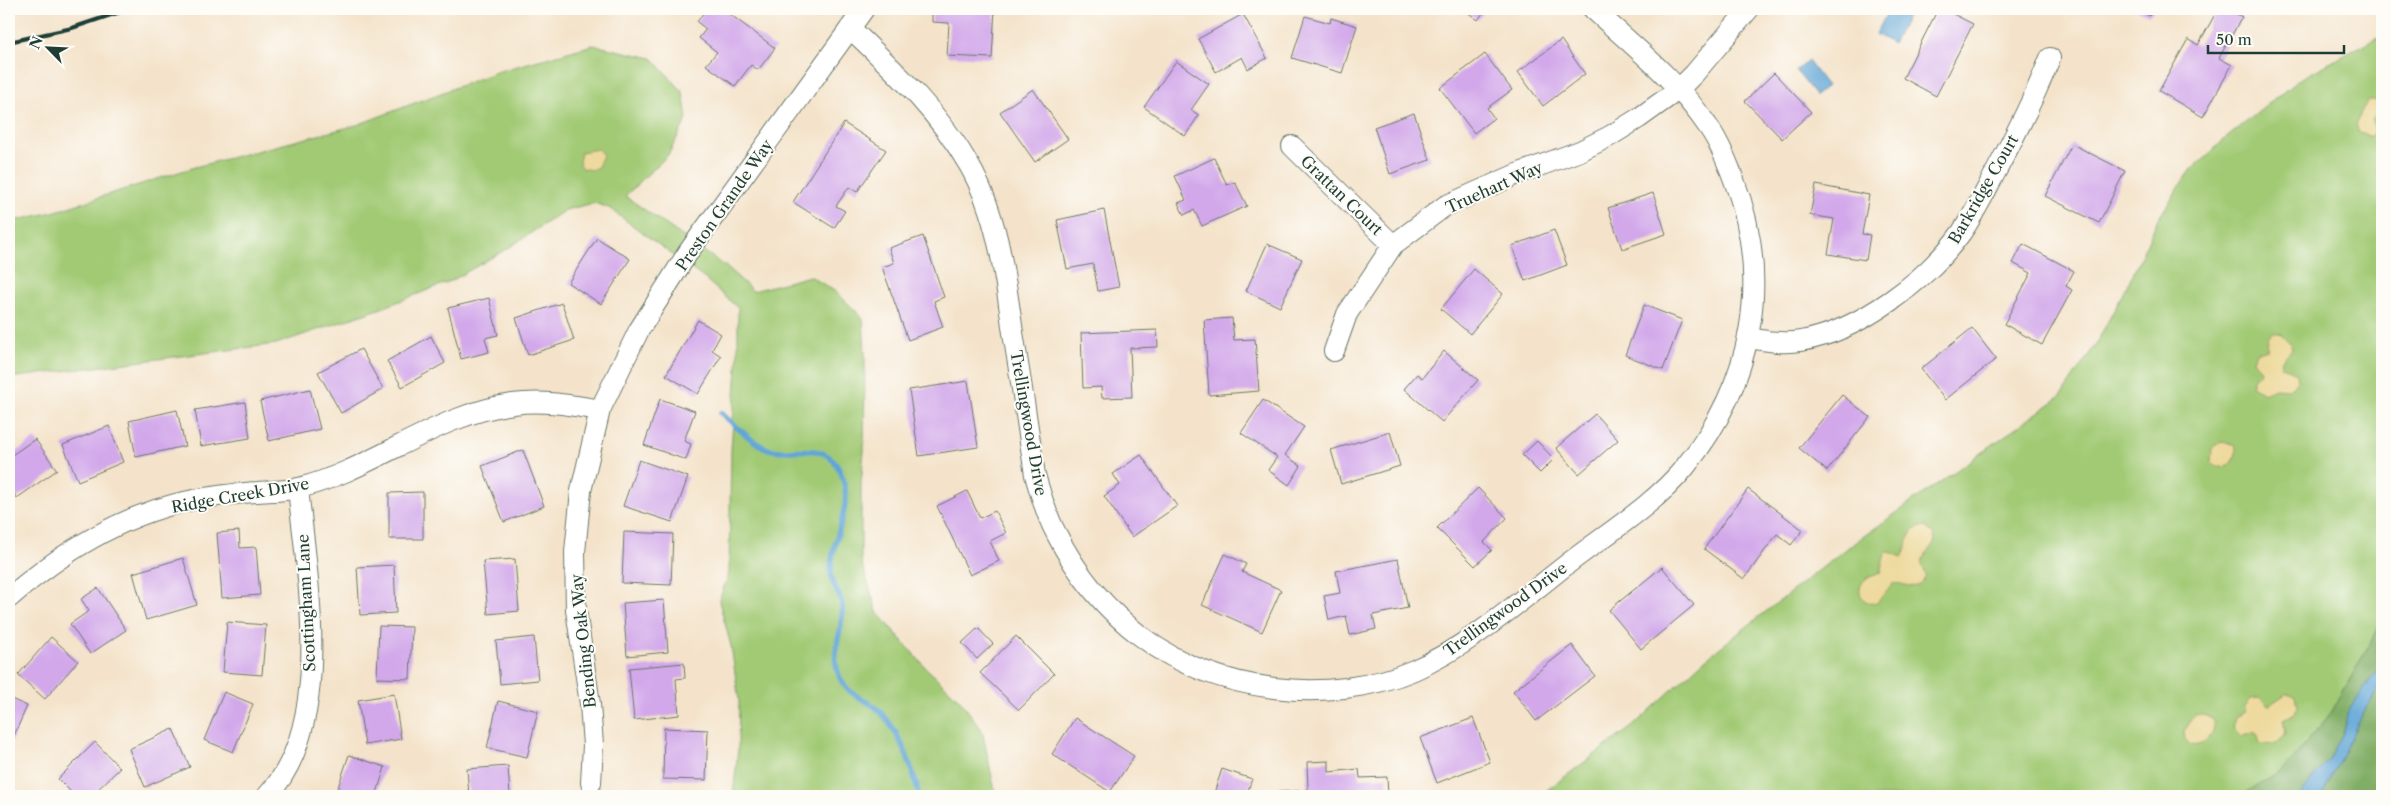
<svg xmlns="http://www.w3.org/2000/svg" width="2391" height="805" viewBox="0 0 2391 805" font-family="'Libre Caslon Text',serif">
  <rect width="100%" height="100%" fill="#fdfcf7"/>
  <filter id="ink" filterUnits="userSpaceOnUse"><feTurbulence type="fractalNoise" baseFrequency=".02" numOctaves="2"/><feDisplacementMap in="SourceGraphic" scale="10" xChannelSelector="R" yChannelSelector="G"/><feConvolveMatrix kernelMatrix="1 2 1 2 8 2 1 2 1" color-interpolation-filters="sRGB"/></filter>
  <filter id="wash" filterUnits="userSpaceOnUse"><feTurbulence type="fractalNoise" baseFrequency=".0096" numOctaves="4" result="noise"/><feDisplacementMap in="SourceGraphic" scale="20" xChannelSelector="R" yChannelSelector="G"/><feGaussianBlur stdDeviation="1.12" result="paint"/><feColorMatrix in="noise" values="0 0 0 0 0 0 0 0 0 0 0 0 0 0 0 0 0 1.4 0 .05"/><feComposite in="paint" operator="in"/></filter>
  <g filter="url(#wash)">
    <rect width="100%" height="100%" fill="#f4e3ca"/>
    <path fill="#a2ca75" stroke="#608454" d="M2382 35V622L2331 713 2282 772 2240 796H1539L1632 727 1704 660 1850 546 2061 396 2096 344 2133 274 2157 221 2188 173 2224 140 2298 80Z
      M593 45 652 58 683 92 687 119 668 155 625 196 725 266 753 291 810 276 836 292 863 318 865 356 864 451 861 484V561L877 612 926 668 959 699 982 730 996 796H733L738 749 739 700 731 646 719 601 729 573 731 449 738 355V308L705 279 609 208 594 203 565 210 510 247 451 281 382 308 276 344 9 378V222L53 212 195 167 357 125 496 72Z"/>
    <path fill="#81ae66" stroke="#50764d" d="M2382 622V663L2347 713 2345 728 2329 760 2316 773 2301 796H2240L2282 772 2331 713Z
      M2382 681V796H2322L2362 715Z"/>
    <path fill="#eeda9e" stroke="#868c69" d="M2368 100H2375L2378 104 2376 114 2371 120 2374 127 2373 134 2368 137 2358 131 2356 123Z
      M598 149 603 155 598 167 591 170 582 168 579 162 581 152Z
      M2272 333H2280L2290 343 2292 349 2282 360 2281 366 2297 373 2298 381 2289 389 2275 388 2264 393 2251 386 2254 378 2260 374 2261 371 2253 360 2256 352 2267 349 2268 338Z
      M2227 442 2235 445C2240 462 2225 474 2211 462L2212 448 2219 443Z
      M1925 527 1933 533 1935 541 1921 562 1926 575C1916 596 1907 581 1892 584L1877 603C1866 606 1855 594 1862 583 1866 577 1874 576 1880 573L1885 553 1890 552 1902 557C1911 545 1904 527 1925 527Z
      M2287 693 2296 696 2298 706 2292 716 2283 720 2286 732C2281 743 2272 747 2260 743L2257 734 2253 732 2241 736 2233 728 2236 717 2245 712V706L2251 699 2261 698 2268 706Z
      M2202 714 2214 720C2216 734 2205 748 2190 745L2185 739 2184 731 2195 715Z"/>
    <path fill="#61a5d6" stroke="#407185" d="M1889 9 1910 11 1893 44 1876 34Z
      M1808 61 1827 86 1816 96 1796 71Z
      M2382 663V681L2362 715 2322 796H2301L2316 773 2329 760 2345 728 2347 713Z"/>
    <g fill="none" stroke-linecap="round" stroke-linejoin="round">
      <path stroke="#61a5d6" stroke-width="5.5" d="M721 413C733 423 754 445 769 449 791 456 821 441 836 464 860 501 832 532 831 569 830 585 841 594 842 604 845 625 833 645 836 664 842 701 868 694 885 717 902 739 913 769 919 796"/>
    </g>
    <g id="blocks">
      <path fill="#d2a8ea" d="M706 9H723L775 48 758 70 751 65 735 86 706 65 717 52 699 38 706 29 697 22Z
        M932 9H995L992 58 947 56 949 23 932 22Z
        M1463 9H1486L1478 20Z
        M1938 9H1943L1973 24 1936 96 1903 78Z
        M2137 9H2154L2149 16Z
        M2218 9H2228L2242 17 2219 58 2232 65 2203 117 2159 91 2188 39 2198 45Z
        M1243 14 1267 58 1248 69 1242 57 1216 72 1198 39Z
        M1305 16 1330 23 1331 18 1357 26 1342 73 1292 58Z
        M1561 40 1585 74 1543 106 1518 72Z
        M1485 54 1512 90 1487 108 1494 118 1474 133 1440 88Z
        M1176 61 1209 84 1191 110 1199 115 1185 136 1144 107Z
        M1774 73 1811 112 1782 139 1745 101Z
        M1033 89 1068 139 1035 162 1000 112Z
        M1414 113 1430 160 1390 174 1374 127Z
        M844 123 886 150 857 192 849 187 836 206 845 211 834 228 793 202Z
        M2072 144 2125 171 2099 223 2045 196Z
        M1214 158 1227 185 1235 182 1247 206 1202 226 1194 210 1184 215 1178 203 1186 200 1175 176Z
        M1816 185 1869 195 1862 234 1870 235 1866 260 1828 254 1834 219 1810 215Z
        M1653 193 1666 234 1622 249 1608 208Z
        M1104 210 1119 287 1098 291 1093 264 1067 269 1057 220Z
        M1554 230 1567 265 1525 281 1512 246Z
        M923 236 944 297 934 301 943 327 908 340 882 267 894 263 889 248Z
        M597 238 630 259 601 304 568 283Z
        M1267 244 1302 259 1280 307 1246 291Z
        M2023 244 2074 271 2066 286 2072 290 2042 345 2004 324 2031 273 2013 263Z
        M1474 269 1503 294 1470 334 1441 309Z
        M489 298 498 335 485 338 489 352 461 359 448 308Z
        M562 303 574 340 528 355 516 318Z
        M1644 305 1682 320 1663 370 1625 355Z
        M1232 318 1234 340 1255 339 1259 391 1209 395 1204 320Z
        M698 320 721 334 712 350 721 356 698 394 666 375Z
        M1972 328 1996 359 1945 400 1921 369Z
        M1157 330 1158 347 1130 348 1132 397 1102 398 1101 387 1083 388 1081 333Z
        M431 336 445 363 402 387 387 361Z
        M361 349 383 389 341 413 318 372Z
        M1444 351 1478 380 1442 422 1404 389 1417 374 1422 378Z
        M968 381 978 447 919 456 909 390Z
        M310 389 320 429 269 441 260 401Z
        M1842 395 1870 417 1827 471 1799 448Z
        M660 399 695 411 684 441 691 444 686 460 644 445Z
        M1263 400 1304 427 1285 455 1301 466 1289 485 1268 470 1277 457 1241 433Z
        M245 402 250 438 201 446 195 410Z
        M177 410 185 446 136 457 129 421Z
        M1595 414 1618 440 1579 474 1556 448Z
        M109 426 123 462 78 481 63 445Z
        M1390 432 1400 466 1341 484 1331 450Z
        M35 439 57 470 17 498 9 486V457Z
        M1537 441 1554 459 1540 473 1522 455Z
        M523 450 544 506 504 522 482 466Z
        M1141 455 1177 506 1132 537 1104 496 1120 485 1113 474Z
        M639 460 688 477 672 522 623 506Z
        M1478 488 1507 518 1484 542 1492 550 1475 566 1437 528Z
        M1748 489 1803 530 1791 545 1777 534 1744 579 1704 549Z
        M967 491 980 518 995 511 1006 533 990 541 999 561 970 575 937 506Z
        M423 492V539H389V493Z
        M239 531 240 548 256 547 260 595 222 598 217 533Z
        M624 532 673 534 671 585 622 583Z
        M1225 554 1246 564 1242 572 1281 590 1262 632 1202 605Z
        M183 558 197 605 146 620 133 573Z
        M515 559 519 611 488 614 483 561Z
        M1398 559 1408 608 1373 615 1376 629 1350 635 1346 616 1329 620 1324 596 1340 593 1336 571Z
        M394 565 396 613 360 615 357 567Z
        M1662 567 1694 605 1641 649 1609 610Z
        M98 588 126 630 90 654 70 624 89 611 81 599Z
        M664 600 668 652 627 656 623 603Z
        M227 622 266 625 262 675 223 672Z
        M379 626 412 627 410 679 377 678Z
        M978 628 993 644 977 659 962 643Z
        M1016 636 1054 674 1019 710 980 673Z
        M51 637 78 661 45 699 18 675Z
        M534 637 538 680 500 684 496 641Z
        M1572 645 1595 676 1536 721 1513 691Z
        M684 663 685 678 676 679 679 715 634 720 629 668Z
        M224 692 253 704 233 752 204 740Z
        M394 694 401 739 365 745 358 700Z
        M9 698 27 706 9 747Z
        M498 701 538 711 527 757 487 748Z
        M1075 718 1134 756 1110 792 1052 754Z
        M1473 718 1490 762 1437 783 1420 738Z
        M664 728 708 730 706 780 663 779Z
        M173 729 190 767 145 787 129 749Z
        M95 742 120 768 91 796H75L58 779Z
        M349 755 385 767 376 796H335Z
        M1329 761V772L1359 769 1360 778 1387 777 1388 796H1277V792L1308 790 1307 762Z
        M508 766 510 796H469L467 769Z
        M1222 769 1252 779 1246 796H1213Z"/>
    </g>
  </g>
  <g filter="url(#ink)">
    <use href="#blocks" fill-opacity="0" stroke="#6a7768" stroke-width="1"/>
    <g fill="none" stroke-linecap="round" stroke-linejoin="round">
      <g stroke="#6a7768" stroke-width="22">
        <path id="street" d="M850 28C894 70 938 111 969 165 998 215 1005 276 1013 333 1021 380 1028 428 1035 475 1041 495 1046 515 1056 533 1076 573 1106 610 1142 637 1215 693 1330 706 1414 670 1470 646 1522 599 1570 562 1608 533 1656 503 1685 467 1753 383 1772 281 1734 180 1727 161 1719 141 1707 125 1677 80 1632 45 1593 9
          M1292 146 1393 245
          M1749 338C1766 341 1783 344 1801 341 1860 331 1927 280 1961 233 1973 216 1983 196 1993 177 2014 138 2034 99 2050 58
          M1334 351 1347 314 1393 245 1445 206 1517 174 1580 151 1610 136 1639 118 1678 90 1694 74 1749 9
          M9 598C63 551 125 512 198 499 217 496 238 493 258 492 271 491 286 491 299 488 374 469 436 414 513 404 543 400 571 405 600 410
          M591 783 593 745 590 704 576 610 575 552 581 491 600 410 639 330 689 251 864 9
          M267 796C335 725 307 578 298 488"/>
      </g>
      <use href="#street" stroke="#fff" stroke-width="20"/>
      <path stroke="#1f3d34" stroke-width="4" d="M9 42 72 28 129 9"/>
    </g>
  </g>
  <g text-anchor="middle" stroke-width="4" stroke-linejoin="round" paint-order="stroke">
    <g font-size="16" fill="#1f3d34" stroke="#fdfcf7">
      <text transform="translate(1494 187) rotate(-24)" y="6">Truehart Way</text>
      <text transform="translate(1983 189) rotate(-60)" y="6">Barkridge Court</text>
      <text transform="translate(1342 195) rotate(44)" y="6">Grattan Court</text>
      <text transform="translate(724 205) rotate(-55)" y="6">Preston Grande Way</text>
      <text transform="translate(1029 423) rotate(80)" y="6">Trellingwood Drive</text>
      <text transform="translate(240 495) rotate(-10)" y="6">Ridge Creek Drive</text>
      <text transform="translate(306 603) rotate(-93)" y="6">Scottingham Lane</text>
      <text transform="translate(1505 609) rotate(-36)" y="6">Trellingwood Drive</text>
      <text transform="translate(583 641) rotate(-96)" y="6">Bending Oak Way</text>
    </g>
  </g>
  <rect width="2391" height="805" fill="none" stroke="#fdfcf7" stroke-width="30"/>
  <g transform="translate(48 48) rotate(294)" stroke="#fdfcf7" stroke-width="4" paint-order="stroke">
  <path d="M0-4L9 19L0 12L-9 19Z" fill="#1f3d34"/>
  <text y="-8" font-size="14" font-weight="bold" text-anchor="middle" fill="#1f3d34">N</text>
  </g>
  <path d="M2208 45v8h136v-8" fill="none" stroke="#1f3d34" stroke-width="2.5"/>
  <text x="2216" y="45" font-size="15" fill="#1f3d34" stroke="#fdfcf7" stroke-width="4" paint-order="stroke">50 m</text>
</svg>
